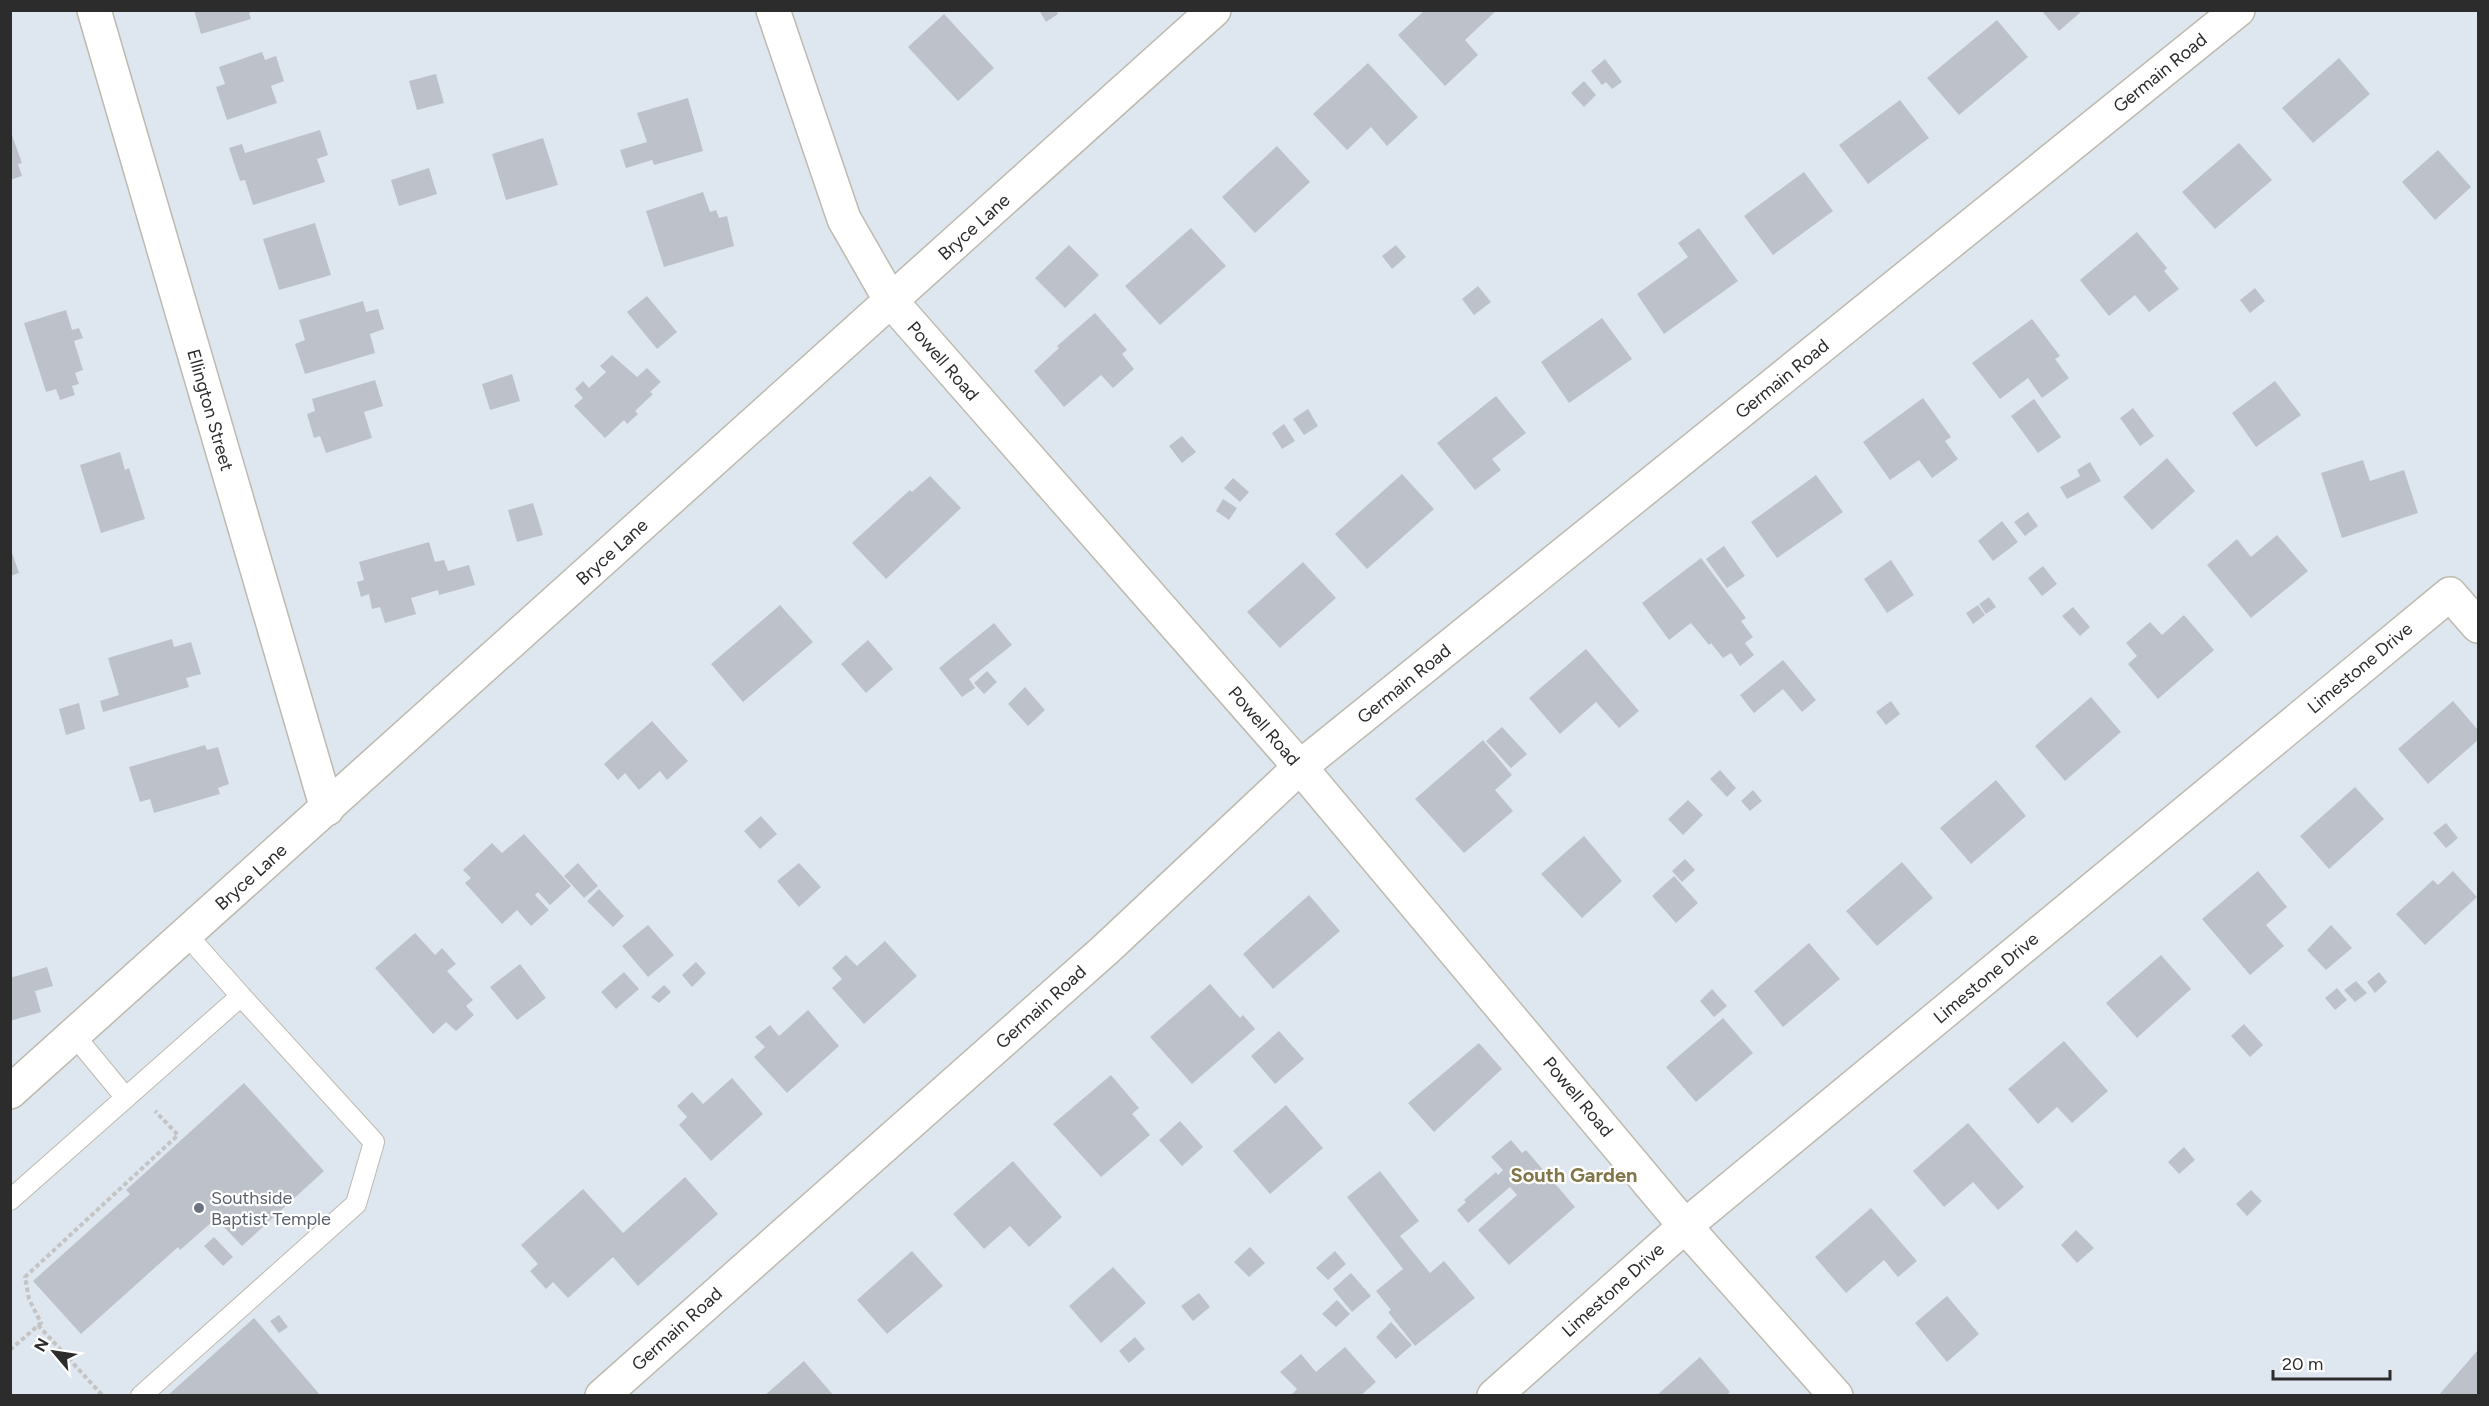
<svg xmlns="http://www.w3.org/2000/svg" width="2489" height="1406" viewBox="0 0 2489 1406" font-family="Figtree,sans-serif">
  <rect width="100%" height="100%" fill="#dee6ef"/>
  <path fill="#bdc2ca" d="M194 10H254V11L249 13 251 19 201 34Z
    M1039 10H1056L1058 14 1046 22Z
    M1425 10H1497L1465 40 1478 55 1445 86 1398 35Z
    M2041 10H2083L2059 31Z
    M944 14 994 68 958 101 908 47Z
    M1997 20 2028 57 1959 115 1927 78Z
    M262 52 265 60 276 56 284 81 271 86 277 103 227 120 216 87 225 84 219 67Z
    M2339 58 2370 94 2313 143 2282 108Z
    M1605 59 1622 82 1612 89 1606 82 1602 85 1591 71Z
    M1368 63 1418 117 1387 146 1371 127 1347 150 1313 114Z
    M436 74 444 103 417 110 409 81Z
    M1584 81 1596 95 1584 107 1571 93Z
    M688 98 703 151 654 165 652 160 626 168 620 150 647 142 637 113Z
    M1900 100 1929 138 1868 184 1839 145Z
    M10 130 22 163 18 164 22 176 10 180Z
    M320 130 328 155 317 159 325 182 253 205 245 180 240 181 229 148 242 144 245 153Z
    M543 138 558 185 506 200 492 154Z
    M2239 143 2272 180 2215 229 2182 192Z
    M1277 146 1310 182 1255 233 1222 197Z
    M2438 150 2471 187 2435 220 2402 182Z
    M429 168 437 194 399 206 391 180Z
    M1804 172 1833 211 1773 255 1744 216Z
    M703 192 710 212 716 210 719 218 727 216 734 246 664 267 646 211Z
    M315 223 331 275 279 290 263 239Z
    M1191 228 1226 266 1160 325 1125 286Z
    M1699 228 1738 281 1664 334 1637 294 1688 257 1678 243Z
    M2137 232 2167 268 2164 271 2179 289 2149 312 2135 295 2109 316 2080 280Z
    M1069 245 1099 275 1065 308 1035 278Z
    M1396 245 1406 257 1392 269 1382 256Z
    M1478 286 1491 302 1474 315 1462 299Z
    M2255 288 2265 301 2250 313 2240 300Z
    M647 296 677 332 657 349 627 312Z
    M363 301 366 312 378 309 384 329 370 334 375 353 305 374 295 344 305 340 299 320Z
    M66 310 72 330 79 328 83 338 74 341 83 370 75 373 79 384 72 386 75 395 60 400 56 389 46 392 24 323Z
    M1095 313 1127 350 1122 354 1134 369 1113 388 1101 375 1064 407 1034 371 1059 348 1057 346Z
    M1602 318 1632 359 1569 403 1541 362Z
    M2032 319 2060 356 2055 359 2069 378 2042 398 2028 378 2000 399 1972 363Z
    M612 355 637 377 647 368 661 382 650 392 653 394 635 411 638 414 627 424 624 420 605 438 574 406 583 398 575 389 583 381 589 388 606 372 600 366Z
    M512 374 520 401 490 410 482 384Z
    M375 380 383 406 364 412 372 438 326 453 320 436 314 438 307 414 315 411 312 399Z
    M2275 381 2301 415 2256 447 2232 413Z
    M1496 396 1526 433 1492 459 1501 470 1475 490 1437 443Z
    M1923 398 1951 437 1945 441 1958 459 1932 478 1919 460 1890 480 1863 442Z
    M2034 399 2061 437 2038 453 2011 416Z
    M2133 408 2154 436 2140 446 2120 418Z
    M1308 409 1318 426 1304 435 1293 419Z
    M1284 424 1295 441 1282 449 1272 433Z
    M1182 436 1196 452 1182 463 1169 446Z
    M120 452 125 470 129 468 145 519 101 533 80 465Z
    M2167 458 2195 491 2152 530 2123 497Z
    M2363 460 2370 481 2404 470 2418 513 2342 538 2321 473Z
    M2090 462 2101 481 2067 499 2060 487 2080 476 2077 470Z
    M1402 474 1434 509 1367 569 1335 534Z
    M1816 475 1843 512 1777 558 1751 522Z
    M930 476 961 508 886 579 852 543 910 490 912 492Z
    M1233 478 1249 492 1240 502 1224 488Z
    M1223 499 1237 508 1229 520 1216 511Z
    M533 503 543 535 517 542 508 510Z
    M2028 512 2038 526 2025 536 2014 522Z
    M2002 521 2018 542 1993 561 1978 541Z
    M2277 535 2308 571 2251 618 2207 565 2237 539 2251 557Z
    M429 542 435 562 444 560 448 571 469 565 475 585 439 595 438 590 411 598 416 614 385 623 380 607 372 609 369 594 361 597 357 582 364 580 359 562Z
    M1724 546 1745 576 1727 588 1706 559Z
    M10 547 19 573 10 576Z
    M1701 558 1746 618 1741 621 1753 637 1745 643 1754 655 1740 666 1731 653 1723 658 1711 643 1709 645 1691 623 1669 640 1642 603Z
    M1891 560 1914 595 1887 613 1864 579Z
    M1303 562 1336 598 1280 648 1247 612Z
    M2043 566 2057 584 2042 596 2028 578Z
    M1989 597 1996 607 1986 614 1979 604Z
    M780 605 813 642 743 702 711 664Z
    M1978 605 1985 615 1973 624 1966 613Z
    M2073 607 2090 627 2080 636 2062 616Z
    M2184 615 2214 650 2158 699 2128 664 2137 656 2126 643 2150 622 2162 635Z
    M994 623 1012 645 969 679 975 688 962 697 939 668Z
    M172 639 174 647 191 642 201 674 186 678 189 687 103 712 100 701 119 695 108 658Z
    M868 640 893 669 866 693 841 664Z
    M1586 649 1639 711 1619 728 1596 702 1560 734 1529 698Z
    M1783 660 1816 700 1802 712 1783 689 1754 713 1740 695Z
    M987 671 997 682 984 694 974 683Z
    M1025 687 1045 710 1028 726 1008 704Z
    M2091 697 2121 732 2065 781 2035 746Z
    M1891 701 1900 714 1886 725 1876 712Z
    M2453 701 2478 730V740L2428 784 2398 749Z
    M79 703 85 729 66 735 59 709Z
    M652 721 688 761 667 780 660 771 639 790 625 773 618 780 604 764Z
    M1502 727 1527 754 1511 768 1486 741Z
    M1483 740 1512 775 1495 790 1513 811 1464 853 1415 799Z
    M205 745 207 750 218 747 229 784 218 788 220 794 154 813 150 799 140 802 129 767Z
    M1720 770 1736 788 1727 797 1710 779Z
    M1996 780 2026 816 1971 864 1940 828Z
    M2355 787 2384 819 2329 869 2300 836Z
    M1753 790 1762 801 1750 811 1741 801Z
    M1688 800 1703 815 1683 835 1668 819Z
    M761 816 777 834 760 849 744 831Z
    M2446 823 2458 838 2446 848 2433 833Z
    M524 834 571 886 550 905 538 892 535 895 549 910 531 926 517 910 502 924 465 883 471 878 463 870 492 843 502 853Z
    M1584 836 1622 881 1582 918 1541 874Z
    M1685 859 1695 870 1682 882 1672 871Z
    M1902 862 1933 898 1877 946 1846 911Z
    M578 863 598 886 584 898 564 876Z
    M799 863 821 887 799 907 777 881Z
    M2258 871 2287 907 2266 925 2284 946 2250 975 2202 919Z
    M2453 871 2477 897 2425 945 2396 914 2433 880 2438 885Z
    M1674 876 1698 903 1676 923 1652 896Z
    M599 889 624 916 613 927 587 901Z
    M1309 895 1340 931 1273 989 1243 954Z
    M648 925 674 955 648 977 622 946Z
    M2331 925 2352 948 2326 970 2307 950Z
    M415 933 435 955 442 948 456 964 447 971 473 1000 466 1006 474 1015 456 1031 446 1022 433 1034 375 968Z
    M885 941 917 976 864 1024 832 988 842 979 832 968 846 955 857 966Z
    M1809 943 1840 979 1783 1027 1754 991Z
    M2161 955 2191 989 2137 1038 2106 1003Z
    M696 962 706 973 692 987 682 975Z
    M520 964 546 998 517 1020 490 987Z
    M47 967 53 986 35 991 41 1012 10 1021V978Z
    M624 972 639 989 616 1009 601 992Z
    M2379 972 2387 982 2375 993 2367 982Z
    M2356 981 2367 993 2355 1002 2344 990Z
    M1210 984 1240 1018 1243 1015 1255 1029 1192 1084 1150 1037Z
    M664 985 671 992 659 1003 651 997Z
    M2337 988 2347 1000 2335 1010 2325 998Z
    M1712 989 1727 1006 1714 1017 1700 1001Z
    M808 1010 839 1046 787 1093 754 1057 765 1047 755 1037 770 1025 779 1036Z
    M1723 1018 1753 1053 1696 1102 1666 1067Z
    M2244 1024 2263 1045 2250 1057 2231 1036Z
    M1279 1031 1304 1059 1275 1084 1251 1056Z
    M2064 1041 2108 1091 2072 1123 2057 1107 2038 1124 2008 1089Z
    M1479 1043 1502 1069 1434 1132 1408 1103Z
    M1111 1075 1139 1108 1132 1114 1150 1135 1101 1177 1053 1124Z
    M732 1078 763 1114 711 1161 679 1125 687 1117 677 1106 692 1092 703 1104Z
    M244 1083 324 1171 242 1246 221 1224 217 1228 212 1222 180 1250 178 1247 81 1334 33 1281 130 1194 126 1190Z
    M1286 1105 1323 1148 1270 1194 1233 1151Z
    M1180 1121 1203 1147 1182 1166 1159 1140Z
    M1968 1123 2024 1187 1998 1210 1973 1182 1944 1207 1913 1171Z
    M1511 1140 1522 1153 1526 1150 1575 1207 1509 1265 1478 1230 1517 1195 1510 1187 1468 1223 1457 1210 1466 1202 1464 1200 1496 1172 1498 1175 1503 1170 1491 1157Z
    M2184 1147 2195 1160 2179 1174 2168 1162Z
    M1013 1161 1062 1217 1029 1247 1010 1226 984 1249 953 1214Z
    M1380 1171 1419 1221 1400 1236 1430 1273 1444 1261 1475 1298 1415 1346 1388 1312 1391 1310 1376 1291 1403 1269 1347 1197Z
    M685 1177 718 1214 638 1286 613 1257 568 1298 553 1282 546 1289 530 1271 538 1264 521 1245 583 1189 623 1233Z
    M2251 1190 2262 1201 2247 1216 2236 1204Z
    M1871 1208 1917 1261 1898 1277 1884 1260 1846 1293 1815 1257Z
    M2076 1230 2094 1248 2077 1263 2061 1245Z
    M214 1237 233 1257 223 1266 204 1246Z
    M1250 1247 1265 1263 1249 1277 1234 1262Z
    M912 1251 943 1286 887 1334 857 1300Z
    M1335 1251 1346 1264 1328 1280 1316 1268Z
    M1113 1267 1146 1303 1101 1343 1069 1306Z
    M1351 1273 1371 1296 1352 1312 1333 1289Z
    M1199 1293 1210 1307 1193 1321 1181 1306Z
    M1947 1296 1979 1334 1947 1362 1915 1323Z
    M1337 1300 1350 1314 1336 1327 1322 1314Z
    M279 1315 288 1327 279 1333 270 1321Z
    M254 1318 321 1396H167Z
    M1391 1322 1412 1345 1396 1359 1376 1337Z
    M1135 1337 1145 1349 1129 1363 1119 1351Z
    M1345 1347 1376 1382 1360 1396H1290L1297 1389 1280 1372 1301 1354 1316 1372Z
    M2478 1350V1396H2438Z
    M1700 1357 1730 1392 1726 1396H1656Z
    M804 1361 834 1396H764Z"/>
  <g fill="none" stroke-linecap="round" stroke-linejoin="round">
    <g stroke="#bdbaae" stroke-width="22">
      <path id="service" d="M74 1035 126 1098
        M10 1200 241 996 186 934
        M141 1396 356 1204 374 1142 241 996"/>
    </g>
    <g stroke="#bdbaae" stroke-width="36">
      <path id="minor" d="M94 10 327 809
        M773 10 844 219 891 301 1300 767 1685 1226 1836 1396
        M602 1396 1105 950 1300 767 2238 10
        M1494 1396 1685 1226 2450 594 2478 626"/>
    </g>
    <g stroke="#bdbaae" stroke-width="36">
      <path id="tertiary" d="M10 1092 1214 10"/>
    </g>
    <path stroke="#c4c4c4" stroke-width="4" stroke-dasharray="4.5 3" stroke-linecap="butt" d="M38 1325 103 1396
      M10 1350 41 1323 29 1299 25 1277 178 1135 155 1111"/>
    <use href="#service" stroke="#fff" stroke-width="20"/>
    <use href="#minor" stroke="#fff" stroke-width="33"/>
    <use href="#tertiary" stroke="#fff" stroke-width="33"/>
  </g>
  <circle fill="#6b7280" stroke="#fff" stroke-width="2" cx="199" cy="1208" r="6"/>
  <g text-anchor="middle" stroke-width="4.5" stroke-linejoin="round" paint-order="stroke">
    <g font-size="18" fill="#2c2c2c" stroke="#fff">
      <text transform="translate(2160 73) rotate(-39)" y="6">Germain Road</text>
      <text transform="translate(974 227) rotate(-42)" y="6">Bryce Lane</text>
      <text transform="translate(943 361) rotate(49)" y="6">Powell Road</text>
      <text transform="translate(1782 379) rotate(-39)" y="6">Germain Road</text>
      <text transform="translate(210 410) rotate(74)" y="6">Ellington Street</text>
      <text transform="translate(612 552) rotate(-42)" y="6">Bryce Lane</text>
      <text transform="translate(2360 668) rotate(-40)" y="6">Limestone Drive</text>
      <text transform="translate(1404 684) rotate(-39)" y="6">Germain Road</text>
      <text transform="translate(1264 726) rotate(49)" y="6">Powell Road</text>
      <text transform="translate(251 877) rotate(-42)" y="6">Bryce Lane</text>
      <text transform="translate(1986 978) rotate(-40)" y="6">Limestone Drive</text>
      <text transform="translate(1041 1007) rotate(-42)" y="6">Germain Road</text>
      <text transform="translate(1578 1097) rotate(50)" y="6">Powell Road</text>
      <text transform="translate(1613 1290) rotate(-42)" y="6">Limestone Drive</text>
      <text transform="translate(677 1329) rotate(-42)" y="6">Germain Road</text>
    </g>
    <g font-size="18" fill="#5b616d" stroke="#fff" text-anchor="start">
      <text x="211" y="1204">Southside<tspan x="211" dy="21">Baptist Temple</tspan></text>
    </g>
    <g font-size="20" font-weight="bold" fill="#817649" stroke="#fff">
      <text x="1574" y="1182">South Garden</text>
    </g>
  </g>
  <rect width="2489" height="1406" fill="none" stroke="#2c2c2c" stroke-width="24"/>
  <g transform="translate(54 1352) rotate(299)" stroke="#ffffff" stroke-width="4.5" paint-order="stroke">
  <path d="M0-4.5L10 22L0 15L-10 22Z" fill="#2c2c2c"/>
  <text y="-9" font-size="16" font-weight="bold" text-anchor="middle" fill="#2c2c2c">N</text>
  </g>
  <path d="M2273 1370v9h117v-9" fill="none" stroke="#2c2c2c" stroke-width="3"/>
  <text x="2282" y="1370" font-size="18" fill="#2c2c2c" stroke="#ffffff" stroke-width="4.5" paint-order="stroke">20 m</text>
</svg>
